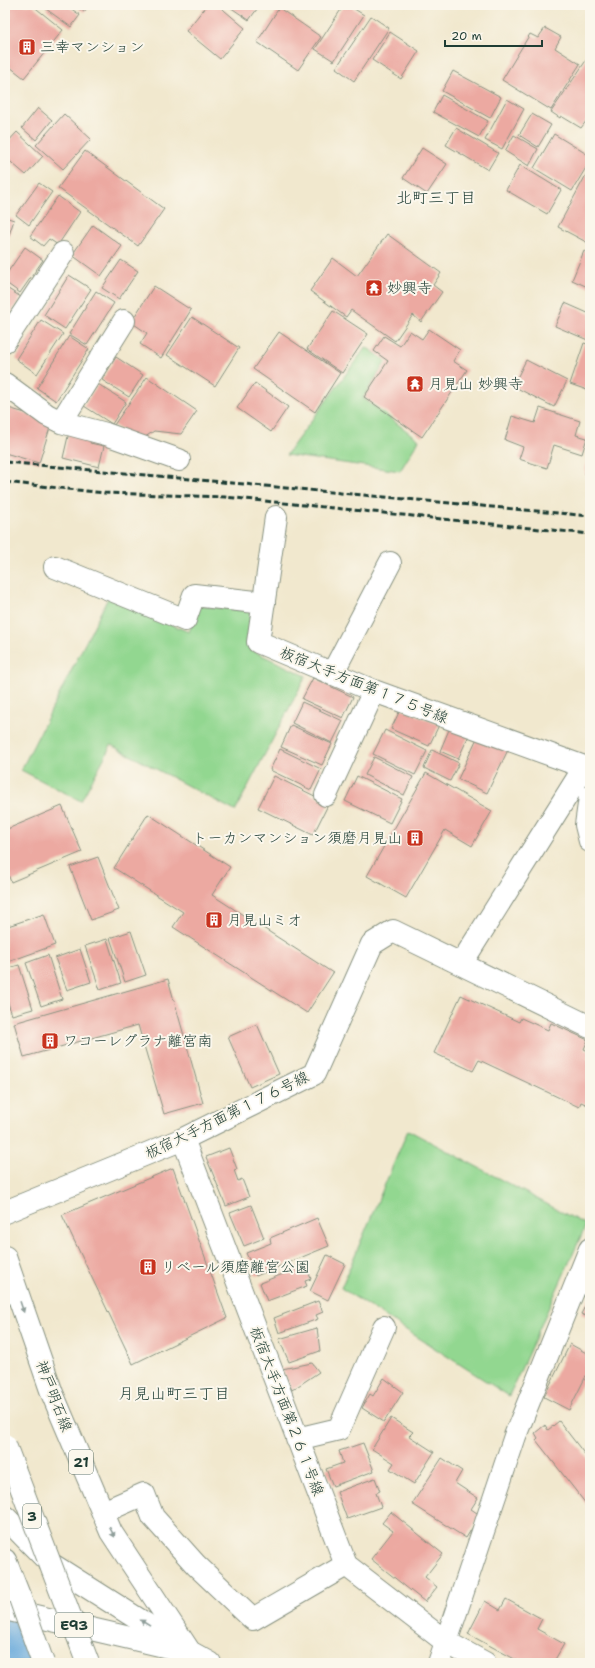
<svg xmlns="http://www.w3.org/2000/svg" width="595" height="1668" viewBox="0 0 595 1668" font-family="'Shantell Sans','Klee One',sans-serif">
  <rect width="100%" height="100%" fill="#fbf7ec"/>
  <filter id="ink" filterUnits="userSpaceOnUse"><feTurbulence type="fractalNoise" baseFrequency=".025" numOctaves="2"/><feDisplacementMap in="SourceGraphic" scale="8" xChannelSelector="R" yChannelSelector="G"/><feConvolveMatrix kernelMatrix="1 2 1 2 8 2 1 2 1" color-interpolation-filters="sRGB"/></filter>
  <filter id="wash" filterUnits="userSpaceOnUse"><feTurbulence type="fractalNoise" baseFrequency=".012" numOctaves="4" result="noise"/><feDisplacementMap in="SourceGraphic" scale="16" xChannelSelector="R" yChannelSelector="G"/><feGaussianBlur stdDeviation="0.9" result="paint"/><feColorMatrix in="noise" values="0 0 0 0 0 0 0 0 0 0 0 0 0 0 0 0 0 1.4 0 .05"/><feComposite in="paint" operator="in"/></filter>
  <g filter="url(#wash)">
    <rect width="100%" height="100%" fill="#f1e8ce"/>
    <path fill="#92d790" stroke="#588a62" d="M366 347 386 361 363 398 419 440 400 471 286 455Z
      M108 598 189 632 199 606 252 611 249 649 306 676 235 811 111 745 81 801 21 770Z
      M408 1130 586 1225 509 1396 341 1288Z"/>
    <path fill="#67a9db" stroke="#437388" d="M5 1601 35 1663H5Z"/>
    <g id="blocks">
      <path fill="#eca9a1" d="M5 5H32L63 30 24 78 5 63Z
        M49 5H66L80 15 71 27 46 9Z
        M74 5H89L84 12Z
        M207 5H218L245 28 220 59 186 31Z
        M232 5H260L249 20 230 7Z
        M344 5H348L364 15 334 61 315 49Z
        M279 8 321 37 298 70 257 42Z
        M371 16 389 28 354 81 336 68Z
        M545 28 561 37 555 48 580 64 551 110 502 80 530 34 538 38Z
        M390 32 419 51 401 79 372 60Z
        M587 59 590 61V122L587 120 581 128 561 116 560 118 551 112Z
        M453 71 501 97 490 118 442 91Z
        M442 95 488 121 479 137 433 112Z
        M507 99 524 109 502 149 485 140Z
        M38 108 52 120 36 140 22 128Z
        M64 114 91 139 63 169 36 145Z
        M532 114 551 125 538 147 519 135Z
        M456 128 498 153 488 170 446 145Z
        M17 132 43 156 26 175 5 157V145Z
        M554 134 590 156V161L572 191 534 168Z
        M514 135 538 149 529 166 505 151Z
        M422 148 447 164 427 194 403 178Z
        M85 151 164 209 138 246 58 188Z
        M520 165 561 190 547 214 506 190Z
        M587 173 590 175V244L558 227Z
        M39 183 52 192 29 225 16 215Z
        M58 196 80 212 58 245 49 239 43 246 30 236Z
        M5 217 14 220 5 247Z
        M93 225 122 246 101 276 72 255Z
        M387 234 441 273 433 285 442 292 421 322 413 315 395 341 351 310 346 317 310 291 333 258 357 276Z
        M25 247 43 260 20 293 5 282V276Z
        M584 251 590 254V288L572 280Z
        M121 260 138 271 119 299 102 288Z
        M69 275 91 289 65 329 44 315Z
        M154 286 191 310 161 358 140 344 147 333 131 322Z
        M5 287 21 297 5 321Z
        M96 291 114 303 87 345 69 334Z
        M565 303 590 314V341L555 326Z
        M333 311 368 334 342 373 307 349Z
        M192 317 239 348 215 386 167 355Z
        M41 320 63 334 37 374 16 359Z
        M429 329 460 350 453 361 467 370 422 437 364 397 388 361 374 351 384 336 400 346 410 331 422 339Z
        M279 332 340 373 315 412 253 369Z
        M69 336 89 349 56 401 37 388Z
        M584 343 590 345V391L570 384Z
        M116 357 143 375 129 397 102 380Z
        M526 360 567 381 554 407 513 386Z
        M147 377 197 411 181 434 154 431 138 442 114 425Z
        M255 383 288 407 271 432 237 408Z
        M98 384 126 402 112 424 84 406Z
        M5 407 52 421 39 463 5 453Z
        M540 408 580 421 576 435 587 438 582 454 554 445 547 468 519 459 523 447 505 440 512 416 535 423Z
        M69 432 92 438 90 443 104 446 99 467 63 458Z
        M589 443H590V475L585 474Z
        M313 678 353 697 343 718 302 699Z
        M302 702 343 721 332 743 292 723Z
        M401 708 439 725 429 746 391 729Z
        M291 725 332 744 322 765 281 747Z
        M451 725 470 733 458 759 440 751Z
        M385 730 427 751 415 775 373 754Z
        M478 736 508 750 487 793 458 779Z
        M280 749 321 769 311 790 270 770Z
        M432 750 459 763 450 781 424 768Z
        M374 757 413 777 404 795 365 775Z
        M426 773 492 811 472 846 445 830 406 898 367 876Z
        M274 776 329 803 313 835 258 808Z
        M357 776 402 799 390 823 345 801Z
        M62 806 82 852 11 882 5 867V830Z
        M148 814 230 867 212 895 333 973 307 1013 173 927 183 912 114 868Z
        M98 857 119 910 91 920 70 867Z
        M44 914 55 945 5 963V927Z
        M131 931 146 975 125 982 110 938Z
        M107 939 121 983 100 990 85 946Z
        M80 949 91 982 67 990 55 958Z
        M48 955 62 999 41 1006 26 963Z
        M19 965 33 1009 12 1015 5 994V969Z
        M168 979 203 1103 164 1114 138 1025 24 1057 14 1023Z
        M461 995 519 1022 521 1018 548 1030 551 1023 588 1040 584 1049 590 1052 587 1059 590 1060V1074L588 1079 590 1083V1106L581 1102 579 1107 479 1060 473 1071 434 1053Z
        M257 1024 279 1074 250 1087 228 1037Z
        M229 1148 237 1169 234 1170 238 1181 242 1179 249 1197 226 1206 206 1157Z
        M173 1168 227 1318 133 1364 62 1215Z
        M251 1205 264 1238 244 1246 230 1213Z
        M317 1218 329 1246 256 1276 246 1253 271 1243 270 1238Z
        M327 1255 345 1264 328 1300 310 1291Z
        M306 1265 311 1279 305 1281 307 1286 267 1301 260 1283Z
        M590 1297V1318L581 1314Z
        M318 1301 323 1312 316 1315 318 1319 279 1333 274 1318Z
        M317 1328 320 1351 289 1362 279 1339Z
        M570 1344 590 1355V1368L569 1410 544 1397Z
        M312 1363 319 1372 292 1390 282 1369Z
        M384 1378 403 1392 384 1422 362 1408 370 1394 373 1396Z
        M391 1418 413 1432 409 1436 434 1452 414 1484 390 1469 394 1463 372 1449Z
        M559 1421 590 1461V1509L536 1440 538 1438 535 1433 545 1425 548 1430Z
        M363 1443 374 1471 333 1486 326 1469 343 1463 339 1451Z
        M442 1458 462 1471 455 1483 478 1498 471 1509 480 1515 466 1538 412 1504Z
        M375 1478 380 1491 376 1493 381 1507 347 1519 337 1492Z
        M391 1512 443 1554 425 1577 437 1587 425 1602 371 1559 393 1531 382 1523Z
        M506 1599 542 1619 537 1629 564 1644 553 1663H522L468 1634 485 1601 500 1610Z"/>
    </g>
  </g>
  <g filter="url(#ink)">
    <use href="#blocks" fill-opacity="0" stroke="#889281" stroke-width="1"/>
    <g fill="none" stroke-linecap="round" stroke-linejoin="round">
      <g stroke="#889281" stroke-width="24">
        <path id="minor" d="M5 341 63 253
          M5 384 47 415 61 422 106 434 179 460
          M61 422 124 321
          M276 517 258 642 374 691 590 769
          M55 567 185 620 194 595 264 603
          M332 674 390 563
          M326 795 374 691
          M590 797 586 825 590 841
          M461 964 584 768
          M183 1139 346 1565 446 1642 485 1663
          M5 1212 183 1139 314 1074 372 944 393 931 590 1027
          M297 1439 339 1429 384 1327
          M103 1512 144 1494 153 1517 196 1565 253 1619 346 1565
          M439 1663 515 1436 590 1249"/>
      </g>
      <g stroke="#889281" stroke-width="24">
        <path id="major" d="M5 1257 52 1393 111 1532 190 1652
          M5 1609 190 1652 210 1663"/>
      </g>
      <g stroke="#889281" stroke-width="24">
        <path id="highway" d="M5 1517 51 1564 190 1652
          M5 1560 20 1598"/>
      </g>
      <use href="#minor" stroke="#fff" stroke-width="22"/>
      <use href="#major" stroke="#fff" stroke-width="22"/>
      <use href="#highway" stroke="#fff" stroke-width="22"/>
      <path stroke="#1f3d34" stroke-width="3" stroke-dasharray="6 3" stroke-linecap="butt" d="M5 462 590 516
        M5 482 104 493 225 497 590 534"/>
      <g stroke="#889281" stroke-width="24" stroke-linecap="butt">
        <path id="highway-bridge" d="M5 1445 88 1663
          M20 1598 43 1663"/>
      </g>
      <use href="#highway-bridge" stroke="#fff" stroke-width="22"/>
    </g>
    <defs><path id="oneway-solid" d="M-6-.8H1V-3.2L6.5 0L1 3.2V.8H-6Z"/></defs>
    <g fill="#8f9e9a">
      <use href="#oneway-solid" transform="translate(22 1307) rotate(71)"/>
      <use href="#oneway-solid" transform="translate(112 1532) rotate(62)"/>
      <use href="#oneway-solid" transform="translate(145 1623) rotate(-148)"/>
    </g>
  </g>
  <defs>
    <g id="building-square" transform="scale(0.9)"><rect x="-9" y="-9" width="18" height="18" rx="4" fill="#c8321e" stroke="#fbf7ec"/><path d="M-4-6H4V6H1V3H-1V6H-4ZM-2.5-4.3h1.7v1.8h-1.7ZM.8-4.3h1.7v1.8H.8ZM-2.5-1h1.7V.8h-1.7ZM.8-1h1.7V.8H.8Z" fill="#fff"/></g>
    <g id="temple-square" transform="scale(0.9)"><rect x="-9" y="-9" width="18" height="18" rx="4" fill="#c8321e" stroke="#fbf7ec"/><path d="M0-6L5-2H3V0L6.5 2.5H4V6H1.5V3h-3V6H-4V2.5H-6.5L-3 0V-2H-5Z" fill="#fff"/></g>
  </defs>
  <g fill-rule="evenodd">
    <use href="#building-square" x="27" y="47"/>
    <use href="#temple-square" x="374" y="288"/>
    <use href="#temple-square" x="415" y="384"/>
    <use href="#building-square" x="415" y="838"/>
    <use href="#building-square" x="214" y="920"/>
    <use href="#building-square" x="50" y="1041"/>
    <use href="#building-square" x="148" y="1267"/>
  </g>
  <g text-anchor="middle" stroke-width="4" stroke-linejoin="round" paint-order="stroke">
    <g fill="#fbf7ec" stroke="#61756b" stroke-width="1">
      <rect x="69" y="1450" width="24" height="24" rx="3"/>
      <rect x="23" y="1504" width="18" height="24" rx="3"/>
      <rect x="55" y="1613" width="38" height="24" rx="3"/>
    </g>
    <g font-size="14" font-weight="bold" fill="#1f3d34">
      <text x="81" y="1467">21</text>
      <text x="32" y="1521">3</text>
      <text x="74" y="1630">E93</text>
    </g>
    <g font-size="15" fill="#1f3d34" stroke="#fbf7ec" text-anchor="start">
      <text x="40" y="52">三幸マンション</text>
      <text x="387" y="293">妙興寺</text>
      <text x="428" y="389">月見山 妙興寺</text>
      <text x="402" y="843" text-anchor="end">トーカンマンション須磨月見山</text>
      <text x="227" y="925">月見山ミオ</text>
      <text x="63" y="1046">ワコーレグラナ離宮南</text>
      <text x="161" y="1272">リベール須磨離宮公園</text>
    </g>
    <g font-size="15" fill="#1f3d34" stroke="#fbf7ec">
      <text transform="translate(364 685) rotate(22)" y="5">板宿大手方面第１７５号線</text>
      <text transform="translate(227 1115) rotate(-26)" y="5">板宿大手方面第１７６号線</text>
      <text transform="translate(54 1396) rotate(69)" y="5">神戸明石線</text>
      <text transform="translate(287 1411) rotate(69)" y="5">板宿大手方面第２６１号線</text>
    </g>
    <g font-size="16" fill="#1f3d34" stroke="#fbf7ec">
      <text x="436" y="203">北町三丁目</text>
      <text x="174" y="1399">月見山町三丁目</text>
    </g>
  </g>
  <rect width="595" height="1668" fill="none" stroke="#fbf7ec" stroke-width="20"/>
  <path d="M445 40v6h97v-6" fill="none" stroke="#1f3d34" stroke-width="2"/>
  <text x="451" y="40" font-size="12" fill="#1f3d34" stroke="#fbf7ec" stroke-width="3" paint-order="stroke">20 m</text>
</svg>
